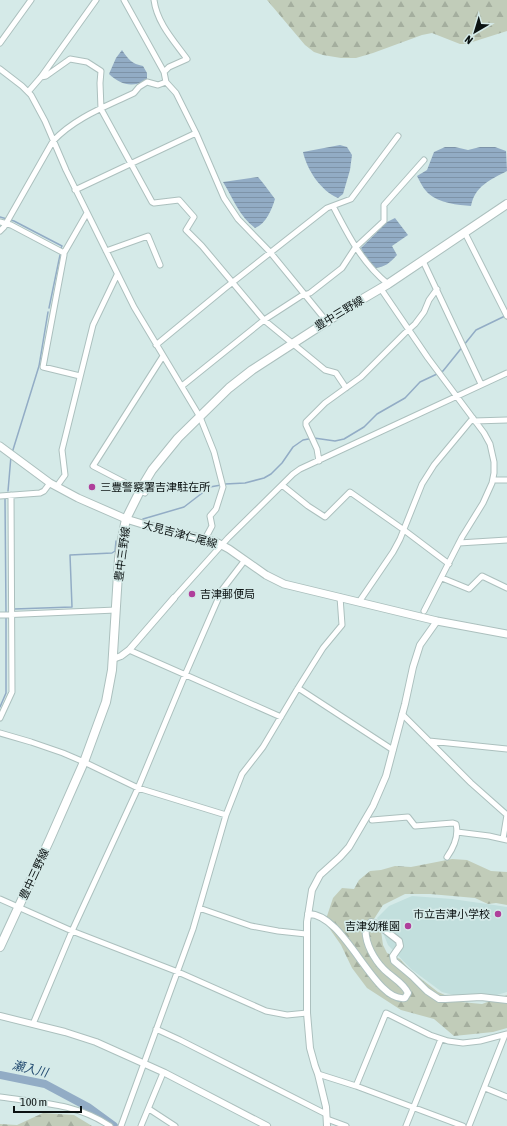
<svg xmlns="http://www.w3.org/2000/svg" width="507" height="1126" viewBox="0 0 507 1126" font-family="'Asap Condensed','Noto Sans JP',sans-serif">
  <defs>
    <pattern id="forest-firs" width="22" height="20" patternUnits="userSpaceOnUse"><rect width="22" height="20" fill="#c1ccb9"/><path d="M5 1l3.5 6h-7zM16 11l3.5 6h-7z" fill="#a4ae9e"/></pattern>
    <pattern id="water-rules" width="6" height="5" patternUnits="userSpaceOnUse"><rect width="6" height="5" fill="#92acc5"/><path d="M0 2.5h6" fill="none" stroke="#7d93a8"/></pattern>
  </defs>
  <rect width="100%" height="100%" fill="#d5eae8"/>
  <path fill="#c2dfdd" d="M412 896 452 899 494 905 507 907V992L476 1001 442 992 411 969 388 945 377 918 389 906Z"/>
  <path fill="url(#forest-firs)" d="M267 0H507V31L466 44H460L432 33 422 35 373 53 356 58H341L323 55 314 52 305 45Z
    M452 859 467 860 491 871 507 872V905L496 903 488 904 475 898 430 894H405L383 905 374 919 381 931 383 945 387 953 400 959 411 971 438 992 461 1002 482 1004 507 995V1028L493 1032 454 1036 434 1019 401 1010 367 988 352 968 341 945 325 922 333 898 342 888 354 889 359 880 370 871 381 870 395 866 411 867Z
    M43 1113 74 1115 92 1126H0V1124L17 1125Z"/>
  <path fill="url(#water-rules)" d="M122 50C128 59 132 64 143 66L147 73V80C132 88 121 85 109 74L116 58Z
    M340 145 347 147 352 155 350 170 343 194 338 198C321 191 307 170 303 152Z
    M445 147H455L468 150 480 147H495L506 151 507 171C490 180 475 186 471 206 458 205 439 203 429 194 424 190 420 182 417 176L427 170 434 152Z
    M258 177 263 183 275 199C272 209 266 224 255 228 239 216 233 198 223 182Z
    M395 218 408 235 392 246 397 255C390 263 385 267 375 268L364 255 361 248 387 222Z"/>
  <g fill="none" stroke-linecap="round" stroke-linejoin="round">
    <path stroke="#92acc5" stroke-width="1.5" d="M0 217 14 221 62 246 61 248
      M49 308 60 255
      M440 372 443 371 476 330 505 316
      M12 453 39 366 48 312
      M225 484 245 483 264 478 271 474 282 463 293 447 303 440 314 438 335 441 344 439 364 427 377 414 405 398 420 382 437 374
      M8 491 11 456
      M5 499 6 613
      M143 519 184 507 210 487 221 485
      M14 609 72 607 70 555 112 553 115 551 116 541
      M0 707 6 693V616"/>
    <path stroke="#92acc5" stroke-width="8" d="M0 1075 45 1084 88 1107 114 1126"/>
    <g stroke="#acc0be" stroke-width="7">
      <path id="minor" d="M124 0 164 72 166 82 176 93 196 133 224 198 238 219 270 252 328 323
        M154 0C157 23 174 41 187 59L169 67 164 72
        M0 43 31 0
        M0 69 22 86 31 95 45 121 66 170 134 307 200 417 214 452 223 487 216 509 210 516 212 526 205 539
        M41 77 46 76 70 59 87 62 101 71 100 83 101 109 152 202 154 203 179 200 194 217 186 230 202 246 264 320 325 370 336 373 346 388
        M28 92 41 77 96 0
        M75 190 196 133
        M333 206C348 235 362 263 388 284
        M0 222 11 225 64 253
        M0 231 4 227 53 141C76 117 105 107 134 93L139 87 147 82 158 85 166 82
        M465 233 507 316
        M106 251 148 236 160 265
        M423 261 481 384
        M381 289 428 358 484 433 490 444 494 462V473L492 483 483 503 462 537 424 611
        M156 345 224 289 327 208 351 199 398 136
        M80 376 43 367 64 255V253L87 213
        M182 386 264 320 301 296 310 293 342 268 355 248 384 221V205L424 160
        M474 421 507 420
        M319 461 317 449 306 425V422L325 403 361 377 405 333 415 324 424 312 429 300 437 289
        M493 480H507
        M282 485 308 506 325 517 350 492 404 530 449 564
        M57 486 65 475 62 450 93 325 117 275
        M145 493 93 466 163 356
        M0 496 40 493 44 491 50 483
        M459 543 507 540
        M442 578 469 589 482 576 507 588
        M174 598 228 538 293 474 300 469 507 373
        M359 602 393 552 400 539 422 484 434 465 473 418
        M0 615 116 610
        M129 650 281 717
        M298 688 393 750
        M402 714 471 783 507 815
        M0 718 12 692 11 495
        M0 733 31 742 63 753 84 762 138 788 226 815
        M429 741 507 749
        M372 820 408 817 415 826 453 823 456 824C459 836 454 847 447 857
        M457 832 489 836 507 840
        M503 839 507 815
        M0 899 72 931 178 972 266 1011 287 1015 307 1013
        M199 908 251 926 278 931 306 934
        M33 1024 72 931 138 788 185 675 222 590 245 560
        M156 1029 180 1040 326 1114
        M318 1074 356 1086 463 1126
        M356 1086 386 1013 430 1035 448 1041 463 1043 480 1041 507 1034
        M485 1088 507 1097
        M0 1097C40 1103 75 1103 110 1126
        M149 1109 175 1126
        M327 1119 346 1126
        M121 1126 193 929 226 815 242 774 263 747 298 688 323 648 342 625 340 597
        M141 1126 163 1073
        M406 1126 441 1039
        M469 1126 505 1035"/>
    </g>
    <g stroke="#acc0be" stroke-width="8">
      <path id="tertiary" d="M113 659 121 656 129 650 174 598
        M308 914C345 913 374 1003 405 998L408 993C404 984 395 979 388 973 377 964 368 949 366 936 365 929 366 926 371 922L377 924 399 941 400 946 393 956 394 961 412 976 427 991 439 999H445L481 997 507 1000
        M0 1016 65 1032 96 1042 165 1073 267 1126
        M327 1126 326 1107 318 1074 315 1066 310 1048 307 1013V922L312 890 320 875 340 857 349 847 373 806 386 776 405 704 413 667 420 645 437 621"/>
    </g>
    <g stroke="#acc0be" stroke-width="9">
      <path id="secondary" d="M0 446 50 483 78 498 126 519 149 526 216 542 229 549 266 575 284 584 437 621 507 634"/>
    </g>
    <g stroke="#acc0be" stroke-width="10">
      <path id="primary" d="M0 947 50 839 84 762 106 702 112 670 119 558 122 539 126 519 143 485 152 470 178 438 229 388 252 370 354 304 388 284 507 204"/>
    </g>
    <use href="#minor" stroke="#fff" stroke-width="5"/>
    <use href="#tertiary" stroke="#fff" stroke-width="6"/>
    <use href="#secondary" stroke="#fff" stroke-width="7"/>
    <use href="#primary" stroke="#fff" stroke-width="8"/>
  </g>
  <g fill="#af3f9b" stroke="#d5eae8" stroke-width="1.5">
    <circle cx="92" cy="487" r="4"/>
    <circle cx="192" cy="594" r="4"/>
    <circle cx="498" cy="914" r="4"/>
    <circle cx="408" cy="926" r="4"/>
  </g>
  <g text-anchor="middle" stroke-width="3.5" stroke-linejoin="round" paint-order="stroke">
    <g font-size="11" fill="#0b1212" stroke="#d5eae8">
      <text transform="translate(339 313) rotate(-31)" y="4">豊中三野線</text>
      <text transform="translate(180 534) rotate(15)" y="4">大見吉津仁尾線</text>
      <text transform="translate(122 554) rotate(-82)" y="4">豊中三野線</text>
      <text transform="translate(34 874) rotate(-65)" y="4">豊中三野線</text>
    </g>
    <g font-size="11" fill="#0b1212" stroke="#d5eae8" text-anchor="start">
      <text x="100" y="491">三豊警察署吉津駐在所</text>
      <text x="200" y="598">吉津郵便局</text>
      <text x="490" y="918" text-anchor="end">市立吉津小学校</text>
      <text x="400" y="930" text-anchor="end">吉津幼稚園</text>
    </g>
    <g font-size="12" font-style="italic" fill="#244c71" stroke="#d5eae8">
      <text transform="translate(30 1069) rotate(13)" y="4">瀬入川</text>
    </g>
  </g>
  <g transform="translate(475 32) rotate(218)" stroke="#d5eae8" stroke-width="3" paint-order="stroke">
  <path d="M0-3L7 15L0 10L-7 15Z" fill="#0b1212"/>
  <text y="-6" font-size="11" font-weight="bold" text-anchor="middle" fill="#0b1212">N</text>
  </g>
  <path d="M14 1106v6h67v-6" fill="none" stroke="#0b1212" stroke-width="2"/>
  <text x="20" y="1106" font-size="12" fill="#0b1212" stroke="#d5eae8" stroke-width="3" paint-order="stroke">100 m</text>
</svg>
